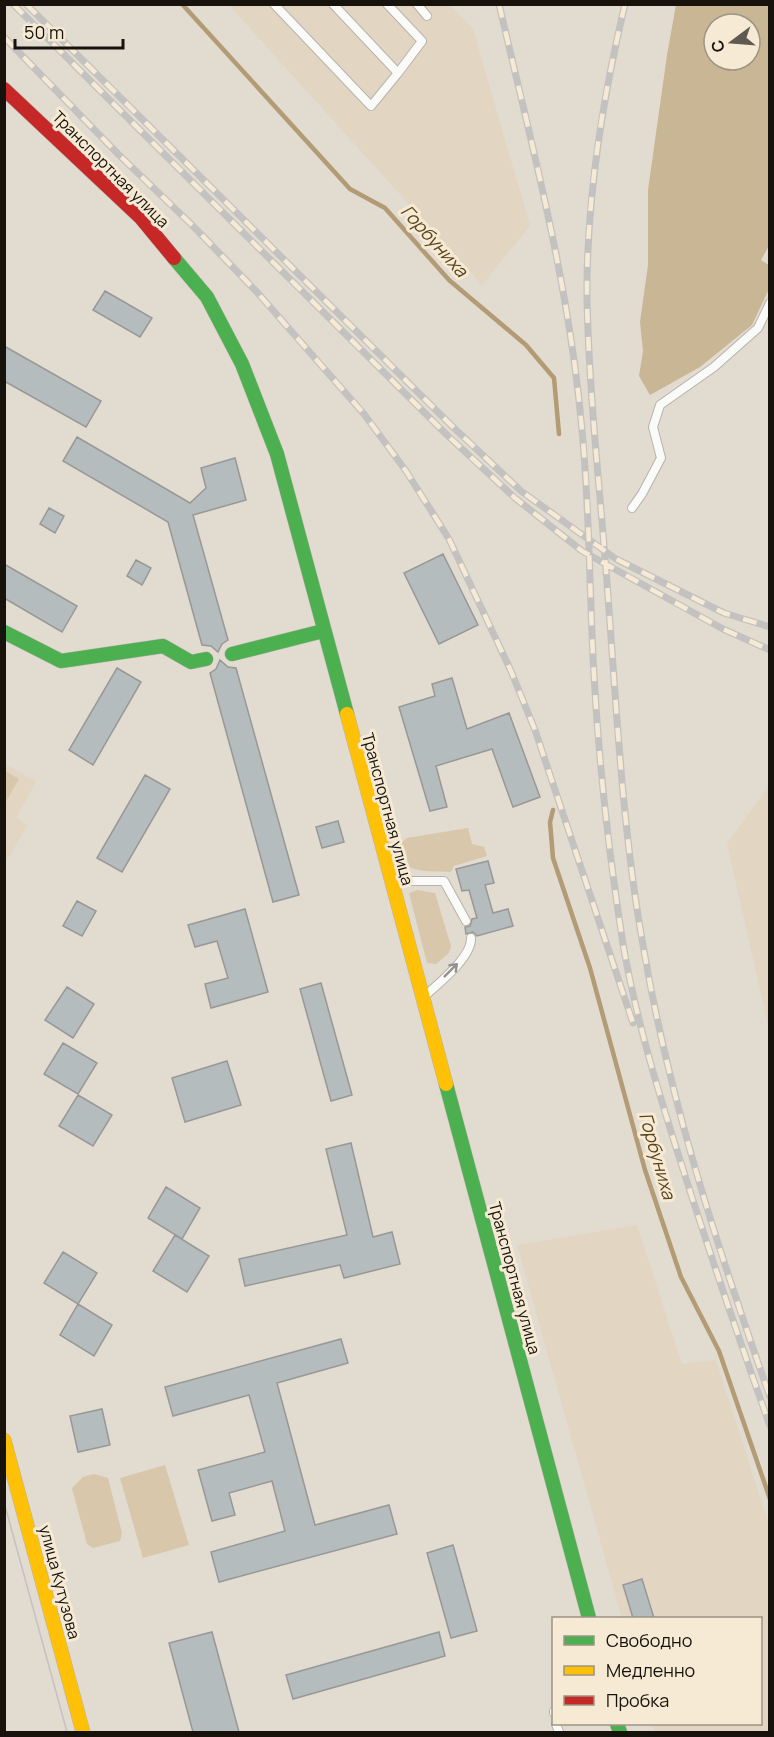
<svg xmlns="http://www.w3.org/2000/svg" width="774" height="1737" viewBox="0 0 774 1737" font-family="Manrope,sans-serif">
  <rect width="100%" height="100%" fill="#e1dbd0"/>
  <path fill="#e2d6c2" d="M229 5H450L473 29 530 226 482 285Z
    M5 764 36 782 16 818 28 825 5 863Z
    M769 785V1029L727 844Z
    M637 1225 682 1364 716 1360 769 1525V1732H654L652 1724H760V1618H622L517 1245Z"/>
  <path fill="#d8c7aa" d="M5 771 19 779 5 803Z
    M468 828 472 844 484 847 487 856 454 866 451 872C431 871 407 874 396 855L399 844 407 838Z
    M417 890 435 893 451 946 449 953 436 964 427 963 409 893Z
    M165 1465 189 1545 143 1558 120 1478Z
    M94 1474 108 1478 122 1533 120 1541 93 1548 87 1544 72 1488 83 1477Z"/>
  <path fill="#c9b695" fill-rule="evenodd" d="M676 5H769L770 244 761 260 769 265V289L752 325 700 367 650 395 639 376 643 351 640 322 648 265V190L667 55ZM714 24H750V60H714Z"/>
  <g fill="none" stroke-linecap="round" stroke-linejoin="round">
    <path stroke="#b29b75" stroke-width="4.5" d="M182 4 350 189 385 208 449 280 526 345 554 378 559 434
      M553 810 550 822 553 858 590 968 645 1170 681 1277 719 1351 770 1499"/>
  </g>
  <path fill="#b5bcbe" stroke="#989896" stroke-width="1.5" d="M105 291 152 318 140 337 93 310Z
    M4 346 101 401 86 427 4 381Z
    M77 437 190 503 206 488 201 468 235 458 246 500 193 515 228 640 222 644 218 652 211 646 202 645 168 522 63 461Z
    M49 508 64 516 55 533 40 524Z
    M443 554 478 625 439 644 404 573Z
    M136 560 151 568 142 585 127 576Z
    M4 564 77 606 62 632 4 598Z
    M220 660 228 667 236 668 299 895 273 902 210 673 216 669Z
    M117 668 141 682 93 765 69 750Z
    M452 678 467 729 509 713 540 797 513 807 492 749 436 766 447 807 430 811 399 707 435 696 432 684Z
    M145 775 170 789 122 872 97 858Z
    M338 821 344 842 322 848 316 827Z
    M488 861 494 883 485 885 493 913 508 909 513 926 477 936 473 932 466 934 465 927 470 926 472 919 477 918 469 890 462 891 456 869Z
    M77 901 96 911 82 936 63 926Z
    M245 909 268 992 211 1008 205 984 228 978 217 941 195 947 188 925Z
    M321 983 352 1095 331 1101 300 989Z
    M67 987 94 1004 73 1038 45 1020Z
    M63 1043 97 1063 78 1094 44 1074Z
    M227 1061 241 1105 185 1122 172 1078Z
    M78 1095 112 1115 93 1146 59 1126Z
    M351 1143 373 1237 392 1232 400 1264 344 1278 340 1265 245 1286 239 1259 347 1235 326 1149Z
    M166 1187 200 1208 182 1239 148 1218Z
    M175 1235 209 1256 187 1292 153 1271Z
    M63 1252 97 1273 78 1304 44 1283Z
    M78 1304 112 1325 94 1356 60 1335Z
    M341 1339 348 1363 277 1383 315 1525 389 1505 397 1534 219 1582 211 1552 285 1531 272 1481 229 1493 235 1515 212 1521 198 1470 265 1452 249 1395 173 1416 165 1387Z
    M102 1409 110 1445 78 1452 70 1416Z
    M453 1545 477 1631 451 1638 427 1553Z
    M642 1579 654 1618H633L623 1585Z
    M212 1632 239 1732H193L169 1643Z
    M439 1632 445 1656 293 1699 286 1675Z"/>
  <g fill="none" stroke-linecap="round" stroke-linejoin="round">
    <g stroke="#b8b3aa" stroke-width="10">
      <path id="lane" d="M274 4 371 106 398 73 333 4
        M387 4 422 41 398 73
        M417 4 427 16
        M632 508 642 494 661 458 653 427 660 405 714 367 758 328 770 303
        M394 881H444L466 921
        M426 995C439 983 472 957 471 938
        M554 1711V1713
        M556 1724 559 1732"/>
    </g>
    <g stroke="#b8b3aa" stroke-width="15">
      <path id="fast" d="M174 258 207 297 242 364 277 454 347 714
        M4 632 61 661 163 646 191 662 206 659
        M232 654 323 631
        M446 1084 589 1618
        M617 1724 620 1732"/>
    </g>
    <g stroke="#b8b3aa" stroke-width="15">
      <path id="slow" d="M347 714 446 1084
        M4 1440 83 1732"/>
    </g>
    <g stroke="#b8b3aa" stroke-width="15">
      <path id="jam" d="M4 89 141 218 174 258"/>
    </g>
    <use href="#lane" stroke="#fafaf8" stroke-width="8"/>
    <use href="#fast" stroke="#4caf50" stroke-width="14"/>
    <use href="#slow" stroke="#ffc107" stroke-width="14"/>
    <use href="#jam" stroke="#c62828" stroke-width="14"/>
    <path stroke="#c4c2c0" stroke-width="1.5" d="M4 1502 67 1732"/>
    <g stroke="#c4c2c0" stroke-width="7">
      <path id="rail" d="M13 4 447 435 515 498 582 551 723 629 770 650
        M26 4 454 428 521 491 616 559 724 613 770 627
        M499 4C531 142 568 280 581 420 590 505 589 590 594 675 599 765 609 855 623 944 636 1019 658 1091 681 1163 709 1251 739 1339 770 1426
        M625 4C602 101 586 200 587 300 589 390 599 480 606 570 616 695 621 822 643 945 669 1100 718 1249 770 1397
        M4 37 118 154 192 225 256 291 364 414 406 471 449 539 511 671 535 730 633 1023"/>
    </g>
    <use href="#rail" stroke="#f6ead5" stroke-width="4.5" stroke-dasharray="14" stroke-linecap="butt"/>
  </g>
  <defs><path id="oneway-shaft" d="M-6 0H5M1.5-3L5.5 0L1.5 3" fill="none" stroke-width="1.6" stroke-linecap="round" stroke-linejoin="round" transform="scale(1.5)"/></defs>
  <use stroke="#94928e" href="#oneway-shaft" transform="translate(451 970) rotate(-45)"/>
  <g text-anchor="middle" stroke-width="6" stroke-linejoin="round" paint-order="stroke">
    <g font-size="16" fill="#17130c" stroke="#f6ead5">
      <text transform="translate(111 169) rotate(45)" y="6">Транспортная улица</text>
      <text transform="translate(388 809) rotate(75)" y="6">Транспортная улица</text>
      <text transform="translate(515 1278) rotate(75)" y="6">Транспортная улица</text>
      <text transform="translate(60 1582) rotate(75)" y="6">улица Кутузова</text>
    </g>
    <g font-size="18" font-style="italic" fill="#5a441c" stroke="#f6ead5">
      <text transform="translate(434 241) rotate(48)" y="6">Горбуниха</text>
      <text transform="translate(657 1156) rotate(74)" y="6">Горбуниха</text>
    </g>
  </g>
  <rect width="774" height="1737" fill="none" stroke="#17130c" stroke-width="12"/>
  <rect x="552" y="1617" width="210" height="108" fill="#f6ead5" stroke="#9d9485" stroke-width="1.5"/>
  <rect x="564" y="1636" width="30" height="9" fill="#4caf50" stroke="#9d9485" stroke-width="1.5"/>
  <text x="606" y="1647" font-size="18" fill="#17130c">Свободно</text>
  <rect x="564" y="1666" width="30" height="9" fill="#ffc107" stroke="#9d9485" stroke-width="1.5"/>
  <text x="606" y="1677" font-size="18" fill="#17130c">Медленно</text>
  <rect x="564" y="1696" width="30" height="9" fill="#c62828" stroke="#9d9485" stroke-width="1.5"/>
  <text x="606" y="1707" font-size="18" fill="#17130c">Пробка</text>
  <g transform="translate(732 42) rotate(254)"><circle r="28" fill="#f6ead5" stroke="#9d9485" stroke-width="1.5"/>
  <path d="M0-4.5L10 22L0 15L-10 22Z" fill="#5e5951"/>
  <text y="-9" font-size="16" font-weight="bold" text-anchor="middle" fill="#17130c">С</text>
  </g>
  <path d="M15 39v9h108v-9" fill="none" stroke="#17130c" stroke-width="3"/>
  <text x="24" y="39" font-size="18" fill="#17130c" stroke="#f6ead5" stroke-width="4.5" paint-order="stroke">50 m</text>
</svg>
